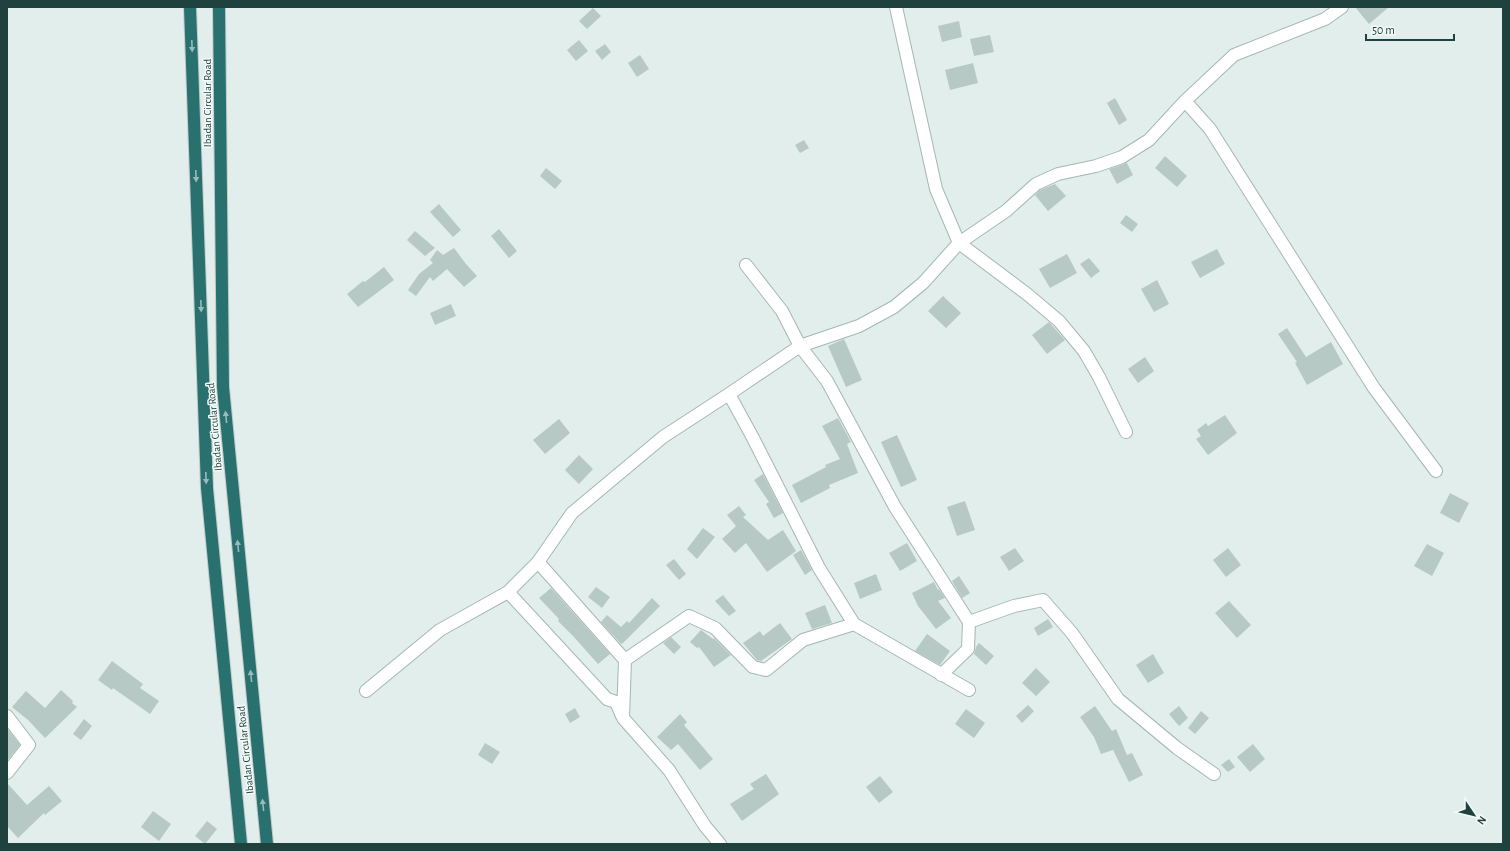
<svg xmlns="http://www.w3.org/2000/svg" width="1510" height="851" viewBox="0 0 1510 851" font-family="'Alegreya Sans',sans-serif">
  <rect width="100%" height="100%" fill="#e2eeeb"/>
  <path fill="#b7c9c5" d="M1355 7H1389L1369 24Z
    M593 8 601 16 587 29 579 21Z
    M959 21 962 37 942 42 938 26Z
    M990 35 994 52 974 56 970 39Z
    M579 40 588 51 576 61 567 50Z
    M605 44 611 52 602 60 595 51Z
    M640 55 649 69 637 77 628 63Z
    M973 63 978 83 950 90 945 70Z
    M1115 98 1127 120 1119 125 1107 103Z
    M804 140 809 148 800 153 795 145Z
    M1165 156 1187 176 1177 187 1155 168Z
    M1127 163 1133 175 1117 184 1109 169Z
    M546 168 562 181 555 189 540 176Z
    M1055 184 1066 196 1048 211 1035 195 1040 190Z
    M439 204 461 230 453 237 430 212Z
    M1126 215 1138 224 1132 232 1120 223Z
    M499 229 517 251 509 258 491 236Z
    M415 231 435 248 425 256 407 240Z
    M454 248 466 264 477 276 464 287 447 269 433 281 430 277 416 296 408 290 419 274 433 263 430 260 437 250 443 255Z
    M1217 249 1225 264 1200 278 1191 262Z
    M1067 254 1077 273 1050 288 1039 269Z
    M1089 258 1100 271 1091 278 1080 264Z
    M384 267 394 280 358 307 347 294 363 281 365 282Z
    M1157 280 1169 304 1154 312 1141 289Z
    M943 296 961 313 946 328 928 311Z
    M451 304 456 316 435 325 430 313Z
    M1049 322 1065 340 1047 354 1032 335Z
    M1287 328 1306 357 1331 342 1343 364 1307 385 1295 363 1297 362 1278 334Z
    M844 339 862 380 846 387 828 346Z
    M1145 357 1154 371 1138 383 1128 369Z
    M1225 415 1237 433 1208 455 1196 439 1201 436 1197 430 1206 423 1208 426Z
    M838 418 851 442 847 444 858 473 829 485 830 488 801 503 792 485 826 467 825 465 840 459 822 426Z
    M559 419 570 433 545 454 533 440Z
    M897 435 917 480 901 487 881 442Z
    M579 455 593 469 579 484 565 470Z
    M763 474 783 513 774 518 766 504 769 502 754 480Z
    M1450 493 1469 503 1459 523 1440 513Z
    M965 501 975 530 957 536 947 507Z
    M739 506 746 515 743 517 768 540 783 530 796 551 767 572 746 543 735 553 722 539 736 526 727 515Z
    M703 528 715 537 697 559 687 549Z
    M907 543 917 561 900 571 889 553Z
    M1427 544 1444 553 1432 576 1414 566Z
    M1015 548 1024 561 1009 571 1000 557Z
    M1228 548 1241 565 1226 577 1213 560Z
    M801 550 812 570 805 575 793 555Z
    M674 559 686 574 679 580 666 565Z
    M876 574 882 590 860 599 854 583Z
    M959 576 970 593 962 598 952 581Z
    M934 582 938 590 939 589 945 598 938 601 951 618 936 629 918 606 912 593Z
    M596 587 610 597 602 608 588 597Z
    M551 588 610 654 598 664 573 636 558 621 559 619 539 598Z
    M723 595 736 611 729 616 715 601Z
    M652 598 660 606 623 643 621 644 601 622 607 615 621 627 627 621 629 623Z
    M1229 601 1251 625 1237 638 1215 613Z
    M825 605 832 623 812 629 805 613Z
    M1048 619 1053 627 1038 636 1034 628Z
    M780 623 792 639 761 661 757 660 743 643 760 631 763 636Z
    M701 630 713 639 714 638 731 655 714 667 699 647 697 648 690 642Z
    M927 634 950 651 940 665 915 651Z
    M671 637 681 647 674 654 663 643Z
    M979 643 994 656 986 665 974 654 976 647Z
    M1153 654 1164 673 1148 683 1136 665Z
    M112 661 143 684 140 688 159 701 150 714 113 688 112 690 98 680Z
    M1036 668 1050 682 1036 696 1022 683Z
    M61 690 73 701 72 703 77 707 45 738 28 720 12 707 26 691 45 708Z
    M1028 705 1034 711 1022 723 1016 716Z
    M1095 706 1112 731 1116 729 1127 755 1132 753 1143 775 1129 782 1113 750 1101 754 1094 737 1080 717Z
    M1179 706 1188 718 1179 726 1169 714Z
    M575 708 580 717 570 723 565 714Z
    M966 709 985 723 974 738 955 724Z
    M1201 711 1209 718 1195 734 1188 728Z
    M680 714 687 722 684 725 713 759 700 770 678 744 671 750 657 737Z
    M84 719 92 726 81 740 73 734Z
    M7 728 20 745 7 761Z
    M485 743 500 752 492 764 478 755Z
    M1253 744 1265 759 1250 772 1237 757Z
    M1229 759 1235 767 1228 772 1221 765Z
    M766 774 779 794 742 821 730 804 754 789 750 784Z
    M880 776 893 792 879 803 866 787Z
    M7 783 27 805 49 786 62 801 45 815 44 813 18 838 7 826Z
    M153 811 171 824 159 841 141 827Z
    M207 821 217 829 205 844 195 836Z"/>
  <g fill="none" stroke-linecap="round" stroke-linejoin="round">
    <g stroke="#a4b7b4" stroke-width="14">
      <path id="minor" d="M896 7 936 189 959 243 1027 294 1059 321 1084 351 1099 377 1126 432
        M1185 101 1210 129 1374 388 1436 471
        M746 265 782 311 800 346 859 326 894 307 923 283 959 243 1006 211 1036 184 1058 174 1096 166 1122 157 1149 140 1185 101 1234 55 1325 19 1342 7
        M729 394 800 346 827 381 895 507 969 622 968 649 941 675
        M538 562 625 660 623 718 669 770 705 826 720 844
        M508 592 607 699 616 702 622 716
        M969 622 1014 606 1043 600 1072 633 1118 699 1177 748 1214 774
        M625 660 689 616 715 628 753 667 766 670 803 640 854 624
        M366 691 440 630 508 592 538 562 572 513 663 437 729 394 753 438 819 568 854 624 969 690
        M7 716 29 745 7 773"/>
    </g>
    <g stroke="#c1cac9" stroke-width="14">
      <path id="highway" d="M190 7 207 488 241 844
        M219 7 223 387 267 844"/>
    </g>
    <use href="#minor" stroke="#fff" stroke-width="12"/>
    <use href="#highway" stroke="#28716f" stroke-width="12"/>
  </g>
  <defs><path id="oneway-solid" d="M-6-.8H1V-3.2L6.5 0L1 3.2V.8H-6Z"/></defs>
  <g fill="#98bcba">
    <use href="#oneway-solid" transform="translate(192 46) rotate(88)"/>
    <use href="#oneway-solid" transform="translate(196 176) rotate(88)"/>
    <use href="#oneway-solid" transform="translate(201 306) rotate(88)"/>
    <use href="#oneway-solid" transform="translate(226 417) rotate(-96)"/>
    <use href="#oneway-solid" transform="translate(206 478) rotate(88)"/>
    <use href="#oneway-solid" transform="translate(238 546) rotate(-96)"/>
    <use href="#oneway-solid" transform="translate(251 676) rotate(-96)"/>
    <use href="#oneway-solid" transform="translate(263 805) rotate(-96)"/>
  </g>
  <g text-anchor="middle" stroke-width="3" stroke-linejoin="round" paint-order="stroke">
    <g font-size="11" fill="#20423e" stroke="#f3faf8">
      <text transform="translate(207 103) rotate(-90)" y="4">Ibadan Circular Road</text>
      <text transform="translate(214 427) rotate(-95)" y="4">Ibadan Circular Road</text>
      <text transform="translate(245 750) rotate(-96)" y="4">Ibadan Circular Road</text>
    </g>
  </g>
  <rect width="1510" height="851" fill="none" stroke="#20423e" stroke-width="16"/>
  <g transform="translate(1474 815) rotate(125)" stroke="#f3faf8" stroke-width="3" paint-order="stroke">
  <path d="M0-3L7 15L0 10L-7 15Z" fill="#20423e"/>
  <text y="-6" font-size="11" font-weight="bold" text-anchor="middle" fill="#20423e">N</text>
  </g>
  <path d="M1366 34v6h88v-6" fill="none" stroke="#20423e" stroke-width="2"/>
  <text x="1372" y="34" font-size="12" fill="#20423e" stroke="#f3faf8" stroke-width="3" paint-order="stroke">50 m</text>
</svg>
